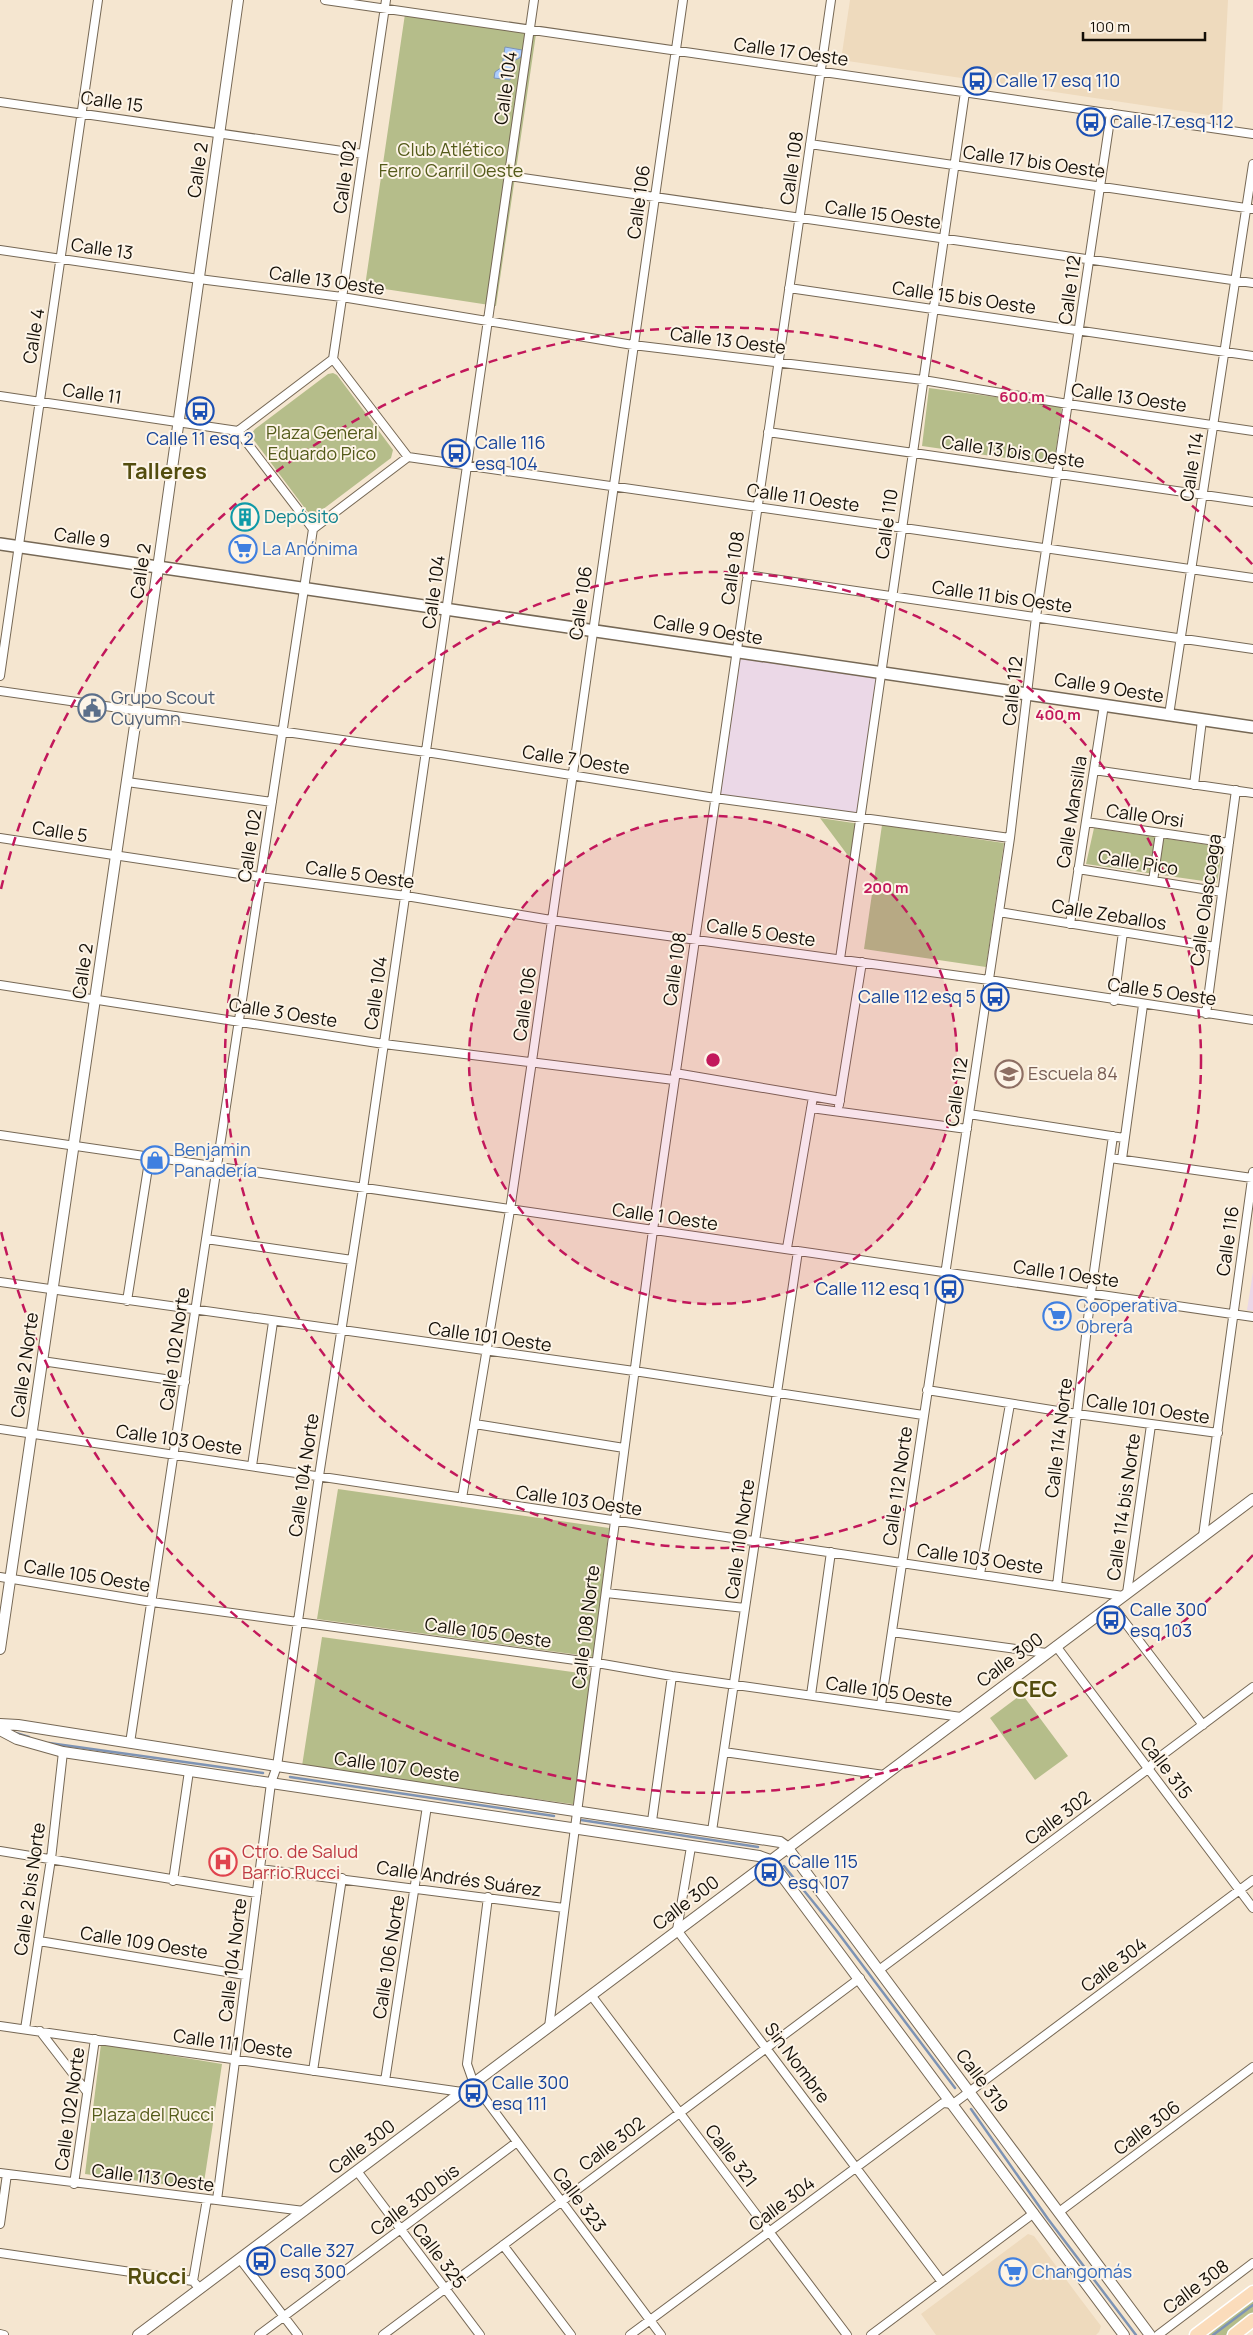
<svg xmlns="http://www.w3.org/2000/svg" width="1253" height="2335" viewBox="0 0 1253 2335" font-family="Manrope,sans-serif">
  <rect width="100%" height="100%" fill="#f5e6d0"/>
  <path fill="#eedabd" d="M850 0H1228L1222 117 841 60Z
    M1028 2234 1034 2236 1079 2297 1101 2326 1099 2332 1096 2335H936L921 2314Z"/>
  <path fill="#ebd8e7" d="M736 651 881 673 860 818 715 798Z
    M1253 1272V1311L1247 1310Z"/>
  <path fill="#b5bd8a" d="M405 14 536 34 496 306 365 286Z
    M333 373 337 375 393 450 391 458 318 513 312 515 307 511 253 439 251 434 255 429 328 374Z
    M929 388 1062 406 1054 465 922 446Z
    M820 818 860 824 852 861Z
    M882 825 1004 843 986 967 864 949Z
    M1094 828 1223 847 1217 883 1086 864Z
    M338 1489 609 1528 594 1657 317 1619Z
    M322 1637 594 1675 579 1805 302 1766Z
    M1022 1694 1068 1756 1035 1780 990 1718Z
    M101 2044 222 2064 203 2189 85 2174Z
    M1253 2298V2315L1226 2335H1207Z"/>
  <path fill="#aaccfe" stroke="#7d93b4" d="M505 47 522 50 521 57 514 61 510 80 494 78 495 72 502 67Z"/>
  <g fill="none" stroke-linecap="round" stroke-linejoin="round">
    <path stroke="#7d93b4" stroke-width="2.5" d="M16 1733 29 1737
      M49 1743 263 1773
      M290 1777 554 1816
      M581 1820 758 1847
      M784 1866 836 1930 955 2088
      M971 2109 1048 2219 1136 2335
      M1213 2335 1253 2305"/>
    <g stroke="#766855" stroke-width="10">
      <path id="minor" d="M325 0 1253 134
        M0 102 363 154
        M810 144 1253 209
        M509 176 1253 283
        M0 250 199 279 342 297 633 345 923 380 1068 404 1253 431
        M789 288 1253 356
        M333 359 386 0
        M333 359 408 457
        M0 396 238 431 313 529
        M238 431 333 359
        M768 432 1253 502
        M313 529 408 457 1253 578
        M747 575 1253 649
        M0 676 98 0
        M0 691 426 752 715 798 1010 838
        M1169 715 1253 164
        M1094 770 1253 793
        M127 782 272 802
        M1194 785 1202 720
        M1086 822 1229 843
        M0 838 260 877 406 896 551 920 989 980 1253 1020
        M1078 869 1222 892
        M1153 881 1160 833
        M999 912 1215 947
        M1070 924 1104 705
        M840 959 965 92
        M0 985 384 1044 674 1080
        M1114 1001 1123 932
        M1206 1014 1236 790
        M675 1073 840 1101
        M839 1105 862 962
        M811 1108 967 1129
        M969 1114 1124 1138
        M0 1135 1253 1317
        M1110 1158 1252 1178
        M1122 1159 1143 1005
        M206 1239 352 1260
        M787 1248 813 1097
        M0 1282 634 1371 923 1415
        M127 1301 150 1155
        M42 1361 185 1382
        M927 1390 1077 1414 1218 1433
        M475 1424 624 1448
        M0 1429 1123 1596
        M252 1466 273 1322
        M462 1498 510 1210 532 1061 683 0
        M1203 1536 1253 1172
        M980 1574 1010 1404
        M0 1577 152 1602 597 1663 672 1676 961 1717
        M1057 1586 1091 1293 1113 1136
        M606 1593 745 1608
        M1127 1593 1151 1425
        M1111 1604 1203 1725
        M892 1632 1046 1653
        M1056 1646 1253 1908
        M811 1695 831 1552
        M881 1705 1010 838 1036 617 1111 113
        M130 1743 313 529
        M724 1752 884 1775
        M652 1821 672 1676
        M712 1831 798 1251
        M691 1847 677 1930 942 2282
        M0 1851 257 1893
        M260 1869 564 1908
        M173 1881 189 1771
        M488 1897 467 2064 474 2084 661 2335
        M39 1941 245 1975
        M879 1970 1148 1769 1157 1759 1253 1687
        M591 1995 847 2335
        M0 2026 462 2092
        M549 2027 653 1230 831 0
        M25 2029 51 1859 63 1752
        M40 2031 87 2092
        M313 2071 342 1878
        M385 2081 427 1806
        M357 2171 480 2335
        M0 2173 304 2211
        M74 2184 95 2039
        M217 2200 271 1783 277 1766 319 1476 363 1189 534 0
        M1059 2212 1253 2067
        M0 2224 7 2174
        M503 2245 571 2335
        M0 2253 193 2281 200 2289
        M240 2259 298 2335
        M193 2281 207 2199
        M0 2334 4 2335
        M259 2335 517 2142
        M383 2335 860 1978
        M630 2335 943 2103 953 2104 1253 1880
        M871 2335 1034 2213
        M1158 2335 1253 2263"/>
    </g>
    <g stroke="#766855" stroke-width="12">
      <path id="tertiary" d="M0 1649 158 568 238 0
        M0 1724 18 1725 277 1766 780 1842 787 1847 816 1886 1150 2335
        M0 1730 17 1739 63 1752 759 1856 770 1860 1124 2335
        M138 2335 1253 1499"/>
    </g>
    <g stroke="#766855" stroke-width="14">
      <path id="secondary" d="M0 544 1253 727"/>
    </g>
    <g stroke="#fff" stroke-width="15">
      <path id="primary" d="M1196 2335 1253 2292
        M1234 2335 1253 2320"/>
    </g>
    <use href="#minor" stroke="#fff" stroke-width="8"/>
    <use href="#tertiary" stroke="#fff" stroke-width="10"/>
    <use href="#secondary" stroke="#fff" stroke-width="11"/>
    <use href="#primary" stroke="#fbdcbb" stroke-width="12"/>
  </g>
  <circle cx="713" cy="1060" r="244" fill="#c2185b" fill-opacity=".12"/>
  <g fill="none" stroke="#c2185b" stroke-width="2.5" stroke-dasharray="9 6">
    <circle cx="713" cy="1060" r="244"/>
    <circle cx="713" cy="1060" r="488"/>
    <path d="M1253 1555A732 732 0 0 1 1 1231M1 889A732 732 0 0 1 1253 565"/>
  </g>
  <defs>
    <g id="bus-ring" transform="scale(1.4375)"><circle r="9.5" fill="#fdf4e7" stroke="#1a4fb4" stroke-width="1.5"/><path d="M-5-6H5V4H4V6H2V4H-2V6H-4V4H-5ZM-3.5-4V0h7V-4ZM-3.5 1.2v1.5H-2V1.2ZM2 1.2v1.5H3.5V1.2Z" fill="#1a4fb4"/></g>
    <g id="building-ring" transform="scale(1.4375)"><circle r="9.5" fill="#fdf4e7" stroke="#0f9aa8" stroke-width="1.5"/><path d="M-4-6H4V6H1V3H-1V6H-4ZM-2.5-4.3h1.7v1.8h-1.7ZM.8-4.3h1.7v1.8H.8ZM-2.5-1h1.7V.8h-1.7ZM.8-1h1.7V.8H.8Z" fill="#0f9aa8"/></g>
    <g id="supermarket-ring" transform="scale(1.4375)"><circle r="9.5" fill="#fdf4e7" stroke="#3f7fe0" stroke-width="1.5"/><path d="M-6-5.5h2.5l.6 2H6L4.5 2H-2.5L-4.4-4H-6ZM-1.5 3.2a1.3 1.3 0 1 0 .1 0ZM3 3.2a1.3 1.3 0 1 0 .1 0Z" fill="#3f7fe0"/></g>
    <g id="civic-ring" transform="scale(1.4375)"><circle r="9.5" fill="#fdf4e7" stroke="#5c6f8a" stroke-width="1.5"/><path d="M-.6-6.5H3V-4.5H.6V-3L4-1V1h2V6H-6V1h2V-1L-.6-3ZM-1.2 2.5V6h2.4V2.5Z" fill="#5c6f8a"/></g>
    <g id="school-ring" transform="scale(1.4375)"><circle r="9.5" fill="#fdf4e7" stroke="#8d6e63" stroke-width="1.5"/><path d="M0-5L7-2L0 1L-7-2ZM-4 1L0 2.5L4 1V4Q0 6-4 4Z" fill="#8d6e63"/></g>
    <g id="shop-ring" transform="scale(1.4375)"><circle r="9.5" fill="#fdf4e7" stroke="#3f7fe0" stroke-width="1.5"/><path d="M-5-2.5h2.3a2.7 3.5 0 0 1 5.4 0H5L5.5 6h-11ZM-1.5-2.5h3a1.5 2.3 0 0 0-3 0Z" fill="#3f7fe0"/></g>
    <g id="hospital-ring" transform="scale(1.4375)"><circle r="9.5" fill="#fdf4e7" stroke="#e0444e" stroke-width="1.5"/><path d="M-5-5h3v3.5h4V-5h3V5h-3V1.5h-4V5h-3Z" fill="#e0444e"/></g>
  </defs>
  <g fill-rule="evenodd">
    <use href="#bus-ring" x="977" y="81"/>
    <use href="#bus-ring" x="1091" y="122"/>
    <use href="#bus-ring" x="200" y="411"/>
    <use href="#bus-ring" x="456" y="453"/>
    <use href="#building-ring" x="245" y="517"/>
    <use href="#supermarket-ring" x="243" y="549"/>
    <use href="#civic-ring" x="92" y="708"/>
    <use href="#bus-ring" x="995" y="997"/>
    <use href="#school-ring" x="1009" y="1074"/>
    <use href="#shop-ring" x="155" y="1160"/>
    <use href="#bus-ring" x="949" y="1289"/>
    <use href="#supermarket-ring" x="1057" y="1316"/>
    <use href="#bus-ring" x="1111" y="1620"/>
    <use href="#hospital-ring" x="223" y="1862"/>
    <use href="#bus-ring" x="769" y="1872"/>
    <use href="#bus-ring" x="473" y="2093"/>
    <use href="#bus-ring" x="261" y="2261"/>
    <use href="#supermarket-ring" x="1013" y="2272"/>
  </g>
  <g text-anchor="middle" stroke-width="4" stroke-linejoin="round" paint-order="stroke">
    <g font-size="18" fill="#140f07" stroke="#fdf4e7">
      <text transform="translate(791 52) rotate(8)" y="6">Calle 17 Oeste</text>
      <text transform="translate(506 88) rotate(-82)" y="6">Calle 104</text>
      <text transform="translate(112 102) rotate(8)" y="6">Calle 15</text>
      <text transform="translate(1034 162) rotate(8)" y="6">Calle 17 bis Oeste</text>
      <text transform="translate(792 168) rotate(-82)" y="6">Calle 108</text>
      <text transform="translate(198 170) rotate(-82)" y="6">Calle 2</text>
      <text transform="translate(345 177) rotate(-82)" y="6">Calle 102</text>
      <text transform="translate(639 202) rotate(-82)" y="6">Calle 106</text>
      <text transform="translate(883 215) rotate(8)" y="6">Calle 15 Oeste</text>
      <text transform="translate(102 249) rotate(8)" y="6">Calle 13</text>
      <text transform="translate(327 281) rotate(8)" y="6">Calle 13 Oeste</text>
      <text transform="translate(1070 290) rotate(-82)" y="6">Calle 112</text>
      <text transform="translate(964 298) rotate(8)" y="6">Calle 15 bis Oeste</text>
      <text transform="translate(34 336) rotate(-81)" y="6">Calle 4</text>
      <text transform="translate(728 341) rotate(7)" y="6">Calle 13 Oeste</text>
      <text transform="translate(92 394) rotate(8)" y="6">Calle 11</text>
      <text transform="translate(1129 398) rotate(8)" y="6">Calle 13 Oeste</text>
      <text transform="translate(1013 452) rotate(8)" y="6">Calle 13 bis Oeste</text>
      <text transform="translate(1192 467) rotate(-81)" y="6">Calle 114</text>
      <text transform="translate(803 498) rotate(8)" y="6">Calle 11 Oeste</text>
      <text transform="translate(887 524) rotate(-82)" y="6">Calle 110</text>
      <text transform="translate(82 538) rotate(8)" y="6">Calle 9</text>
      <text transform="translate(733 568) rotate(-82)" y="6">Calle 108</text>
      <text transform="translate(141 571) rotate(-82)" y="6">Calle 2</text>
      <text transform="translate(434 592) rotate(-82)" y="6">Calle 104</text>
      <text transform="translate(1002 597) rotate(8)" y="6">Calle 11 bis Oeste</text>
      <text transform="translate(581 603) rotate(-82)" y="6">Calle 106</text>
      <text transform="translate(708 630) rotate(9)" y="6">Calle 9 Oeste</text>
      <text transform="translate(1109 688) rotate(9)" y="6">Calle 9 Oeste</text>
      <text transform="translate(1013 691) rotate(-84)" y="6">Calle 112</text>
      <text transform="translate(576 760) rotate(9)" y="6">Calle 7 Oeste</text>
      <text transform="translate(1072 812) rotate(-81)" y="6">Calle Mansilla</text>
      <text transform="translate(1145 816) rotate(8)" y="6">Calle Orsi</text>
      <text transform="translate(60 832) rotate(9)" y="6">Calle 5</text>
      <text transform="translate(250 846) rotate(-81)" y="6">Calle 102</text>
      <text transform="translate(1138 863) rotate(9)" y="6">Calle Pico</text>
      <text transform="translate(360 875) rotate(8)" y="6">Calle 5 Oeste</text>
      <text transform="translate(1206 900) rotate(-82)" y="6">Calle Olascoaga</text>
      <text transform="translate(1109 915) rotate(9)" y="6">Calle Zeballos</text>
      <text transform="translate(761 933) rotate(8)" y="6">Calle 5 Oeste</text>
      <text transform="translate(675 969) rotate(-82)" y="6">Calle 108</text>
      <text transform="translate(83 971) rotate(-82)" y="6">Calle 2</text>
      <text transform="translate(1162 992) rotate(8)" y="6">Calle 5 Oeste</text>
      <text transform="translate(376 993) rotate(-82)" y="6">Calle 104</text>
      <text transform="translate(525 1004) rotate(-82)" y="6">Calle 106</text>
      <text transform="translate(283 1013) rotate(9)" y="6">Calle 3 Oeste</text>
      <text transform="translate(957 1092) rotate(-82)" y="6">Calle 112</text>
      <text transform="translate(665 1217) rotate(8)" y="6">Calle 1 Oeste</text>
      <text transform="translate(1228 1241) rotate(-82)" y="6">Calle 116</text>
      <text transform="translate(1066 1274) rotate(8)" y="6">Calle 1 Oeste</text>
      <text transform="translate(490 1337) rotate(8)" y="6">Calle 101 Oeste</text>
      <text transform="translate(175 1349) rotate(-82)" y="6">Calle 102 Norte</text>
      <text transform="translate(25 1365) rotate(-82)" y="6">Calle 2 Norte</text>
      <text transform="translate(1148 1409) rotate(8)" y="6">Calle 101 Oeste</text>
      <text transform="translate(1059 1438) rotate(-83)" y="6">Calle 114 Norte</text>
      <text transform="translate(179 1440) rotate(8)" y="6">Calle 103 Oeste</text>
      <text transform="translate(304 1475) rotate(-82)" y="6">Calle 104 Norte</text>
      <text transform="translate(898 1486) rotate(-82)" y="6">Calle 112 Norte</text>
      <text transform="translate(579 1501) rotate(8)" y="6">Calle 103 Oeste</text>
      <text transform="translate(1124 1507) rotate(-82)" y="6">Calle 114 bis Norte</text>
      <text transform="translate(740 1539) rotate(-82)" y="6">Calle 110 Norte</text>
      <text transform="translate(980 1559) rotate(8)" y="6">Calle 103 Oeste</text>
      <text transform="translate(87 1576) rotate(9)" y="6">Calle 105 Oeste</text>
      <text transform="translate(586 1627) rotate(-83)" y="6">Calle 108 Norte</text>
      <text transform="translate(488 1633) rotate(8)" y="6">Calle 105 Oeste</text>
      <text transform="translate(1010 1660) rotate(-37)" y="6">Calle 300</text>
      <text transform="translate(889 1692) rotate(8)" y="6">Calle 105 Oeste</text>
      <text transform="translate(397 1767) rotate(8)" y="6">Calle 107 Oeste</text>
      <text transform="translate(1166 1768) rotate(53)" y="6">Calle 315</text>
      <text transform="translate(1058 1818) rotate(-37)" y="6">Calle 302</text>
      <text transform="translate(459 1879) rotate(8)" y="6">Calle Andrés Suárez</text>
      <text transform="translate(30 1889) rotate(-82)" y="6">Calle 2 bis Norte</text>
      <text transform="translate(686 1903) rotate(-37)" y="6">Calle 300</text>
      <text transform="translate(144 1943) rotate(9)" y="6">Calle 109 Oeste</text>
      <text transform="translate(389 1957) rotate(-81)" y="6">Calle 106 Norte</text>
      <text transform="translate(233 1960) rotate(-83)" y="6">Calle 104 Norte</text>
      <text transform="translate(1114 1965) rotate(-37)" y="6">Calle 304</text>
      <text transform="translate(233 2044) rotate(8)" y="6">Calle 111 Oeste</text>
      <text transform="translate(797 2063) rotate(53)" y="6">Sin Nombre</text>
      <text transform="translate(982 2081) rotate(53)" y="6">Calle 319</text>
      <text transform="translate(70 2109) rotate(-82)" y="6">Calle 102 Norte</text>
      <text transform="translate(1147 2128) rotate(-37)" y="6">Calle 306</text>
      <text transform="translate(612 2144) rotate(-37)" y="6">Calle 302</text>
      <text transform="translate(362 2147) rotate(-37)" y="6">Calle 300</text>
      <text transform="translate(731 2156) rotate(53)" y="6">Calle 321</text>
      <text transform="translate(153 2178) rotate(7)" y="6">Calle 113 Oeste</text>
      <text transform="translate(415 2200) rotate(-37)" y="6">Calle 300 bis</text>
      <text transform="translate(579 2200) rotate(53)" y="6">Calle 323</text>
      <text transform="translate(782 2204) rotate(-37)" y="6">Calle 304</text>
      <text transform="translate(439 2256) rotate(53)" y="6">Calle 325</text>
      <text transform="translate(1196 2287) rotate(-37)" y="6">Calle 308</text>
    </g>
    <g font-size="18" fill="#164399" stroke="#fdf4e7" text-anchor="start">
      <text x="996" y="87">Calle 17 esq 110</text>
      <text x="1110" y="128">Calle 17 esq 112</text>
      <text x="200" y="445" text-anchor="middle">Calle 11 esq 2</text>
      <text x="475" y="449">Calle 116<tspan x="475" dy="21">esq 104</tspan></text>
      <text x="976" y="1003" text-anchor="end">Calle 112 esq 5</text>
      <text x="930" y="1295" text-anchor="end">Calle 112 esq 1</text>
      <text x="1130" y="1616">Calle 300<tspan x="1130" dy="21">esq 103</tspan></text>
      <text x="788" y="1868">Calle 115<tspan x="788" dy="21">esq 107</tspan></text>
      <text x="492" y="2089">Calle 300<tspan x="492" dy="21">esq 111</tspan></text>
      <text x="280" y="2257">Calle 327<tspan x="280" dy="21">esq 300</tspan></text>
    </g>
    <g font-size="18" fill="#545b1a" stroke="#fdf4e7">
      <text x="451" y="156">Club Atlético<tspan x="451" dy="21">Ferro Carril Oeste</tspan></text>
      <text x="322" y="439">Plaza General<tspan x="322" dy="21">Eduardo Pico</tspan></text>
      <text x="153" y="2121">Plaza del Rucci</text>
    </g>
    <g font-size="18" fill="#0d838f" stroke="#fdf4e7" text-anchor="start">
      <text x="264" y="523">Depósito</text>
    </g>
    <g font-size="18" fill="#366cbe" stroke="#fdf4e7" text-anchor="start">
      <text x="262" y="555">La Anónima</text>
      <text x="174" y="1156">Benjamin<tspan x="174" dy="21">Panadería</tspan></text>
      <text x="1076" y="1312">Cooperativa<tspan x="1076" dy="21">Obrera</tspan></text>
      <text x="1032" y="2278">Changomás</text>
    </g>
    <g font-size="18" fill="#4e5e75" stroke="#fdf4e7" text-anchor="start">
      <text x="111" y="704">Grupo Scout<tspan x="111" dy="21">Cuyumn</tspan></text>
    </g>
    <g font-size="18" fill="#785e54" stroke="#fdf4e7" text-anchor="start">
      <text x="1028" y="1080">Escuela 84</text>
    </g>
    <g font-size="18" fill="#be3a42" stroke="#fdf4e7" text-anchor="start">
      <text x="242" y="1858">Ctro. de Salud<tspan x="242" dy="21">Barrio Rucci</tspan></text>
    </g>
    <g font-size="22" font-weight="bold" fill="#534d0e" stroke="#fdf4e7">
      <text x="165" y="479">Talleres</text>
      <text x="1035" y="1697">CEC</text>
      <text x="157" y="2284">Rucci</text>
    </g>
  </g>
  <circle cx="713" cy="1060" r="8" fill="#c2185b" stroke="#fdf4e7" stroke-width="2.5"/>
  <g font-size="15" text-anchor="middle" font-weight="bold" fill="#c2185b" stroke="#fdf4e7" stroke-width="4" stroke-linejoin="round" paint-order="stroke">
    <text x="1022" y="402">600 m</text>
    <text x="1058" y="720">400 m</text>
    <text x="886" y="893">200 m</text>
  </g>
  <path d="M1083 32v8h122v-8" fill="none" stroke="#140f07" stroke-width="2.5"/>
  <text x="1090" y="32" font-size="15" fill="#140f07" stroke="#fdf4e7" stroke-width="4" paint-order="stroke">100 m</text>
</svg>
